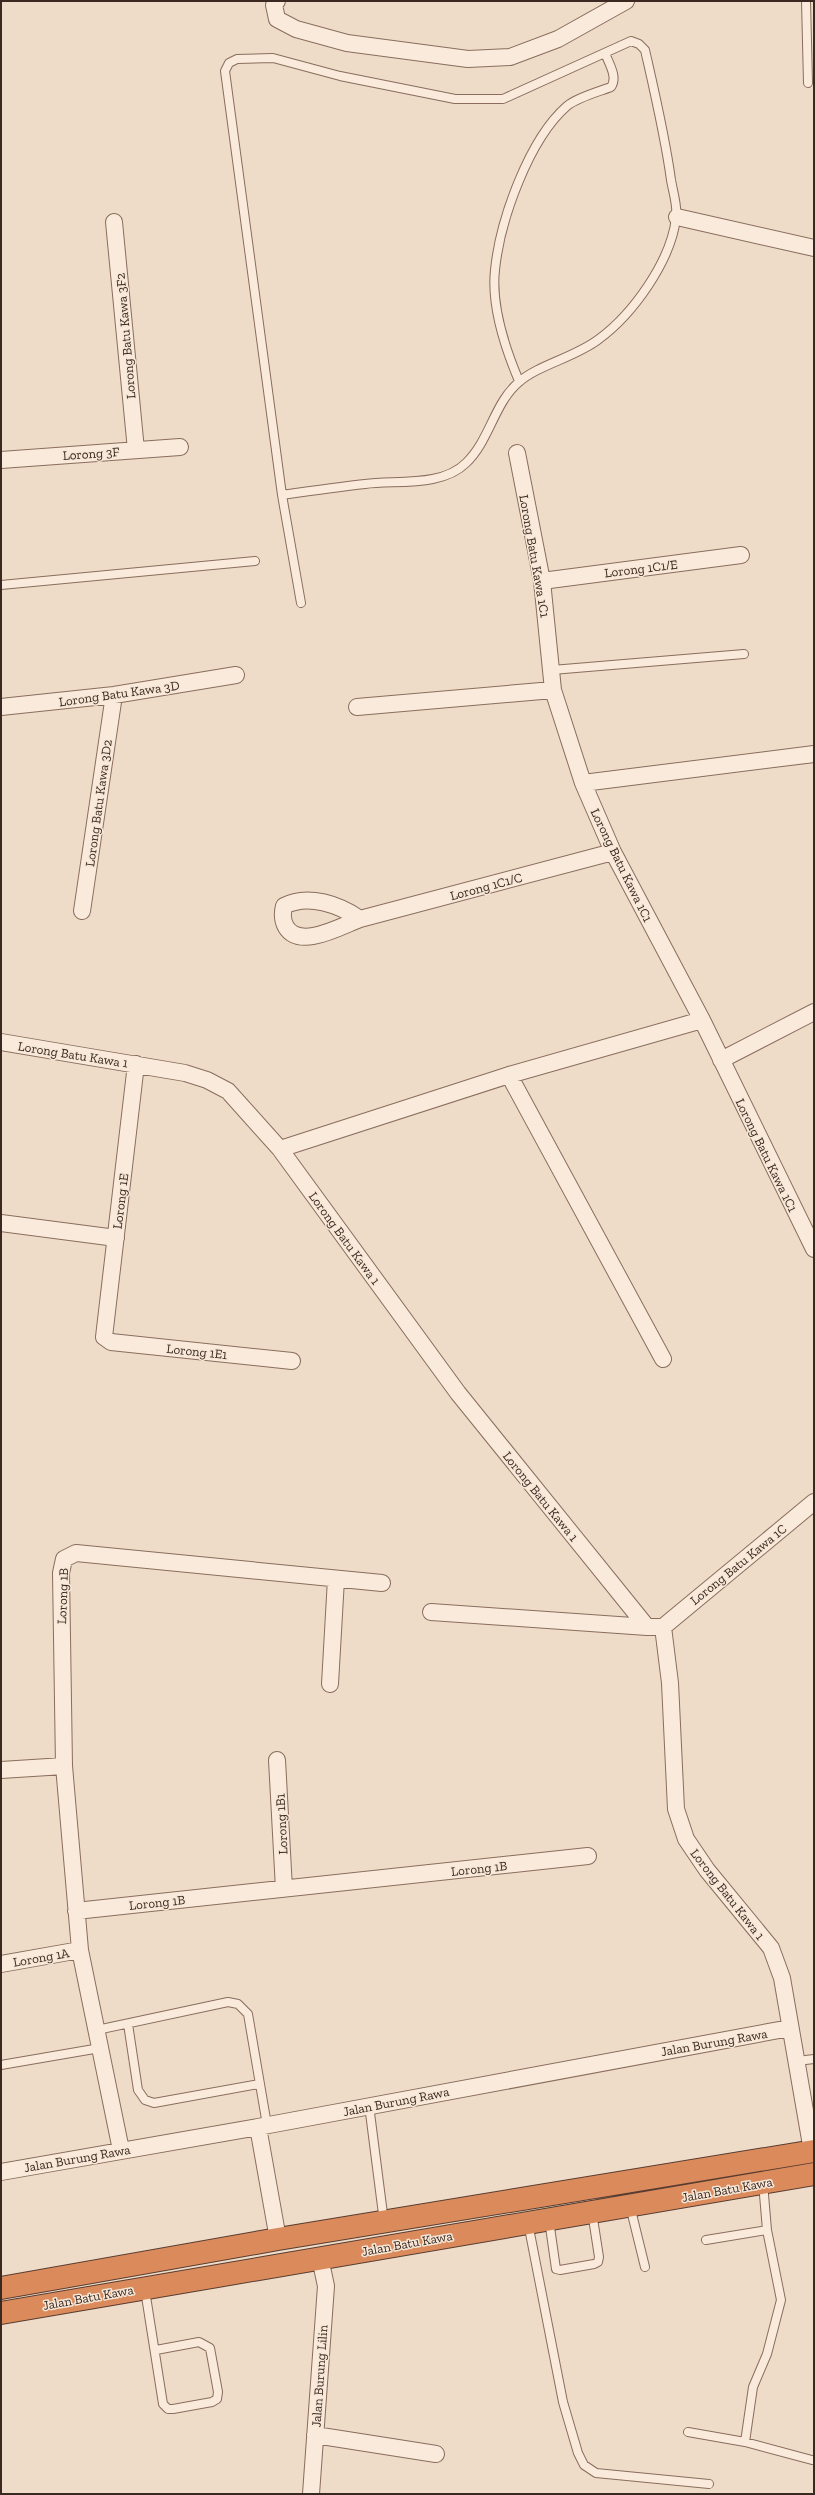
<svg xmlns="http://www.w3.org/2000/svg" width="815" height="2495" viewBox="0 0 815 2495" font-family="'Zilla Slab',serif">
  <rect width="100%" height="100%" fill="#eedcc8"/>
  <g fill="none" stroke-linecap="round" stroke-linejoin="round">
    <g stroke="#8a6d5d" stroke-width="10">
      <path id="lane" d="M806 1 808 83
        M519 381C505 348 491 306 495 270 500 220 529 139 567 106 578 97 598 92 611 87 618 77 609 64 605 53
        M282 495 225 71 229 63 237 59 273 58 340 76 455 99H503L631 41 639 44 645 50C655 94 665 136 671 180 673 192 678 207 676 218 671 261 633 314 599 339 576 357 538 365 519 382 494 403 490 440 466 463 442 487 397 480 365 484 338 487 310 491 282 495L301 603
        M1 585 255 561
        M552 670 744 654
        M128 2024 138 2090 145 2100 154 2103 259 2084
        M97 2030 228 2002 238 2004 248 2014 267 2125
        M797 2061 814 2059
        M1 2065 100 2048
        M369 2105 384 2222
        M630 2206 645 2267
        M549 2220 556 2269 560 2270 594 2264 598 2262 599 2257 592 2212
        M528 2223 563 2402 578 2453 584 2465 596 2473 709 2484
        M706 2240 767 2230 763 2183
        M145 2290 163 2404 168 2409H173L212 2402 217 2399 218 2392 210 2348 199 2342 156 2350
        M688 2432 745 2442 812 2460
        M745 2442 753 2387 767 2354 781 2300 767 2230"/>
    </g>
    <g stroke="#8a6d5d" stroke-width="18">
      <path id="street" d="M277 1 274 5 277 19 296 29 347 43 468 59 510 57 558 39 626 1
        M677 217 814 248
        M114 222 136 450
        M517 453 542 581 553 690 583 783 613 852 702 1020 814 1249
        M1 460 180 447
        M542 581 741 555
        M1 707 114 695 236 675
        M357 707 553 690
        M583 783 814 754
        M82 911 114 695
        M360 919C340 905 308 893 284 906 282 914 282 920 286 927 300 950 341 926 360 919L613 852
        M1 1042 185 1073 207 1080 228 1091 280 1149 458 1393 647 1627H663L670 1683 676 1809 686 1839 707 1870 771 1948 782 1978 812 2151
        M721 1060 814 1012
        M136 1064 104 1337 111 1342 292 1361
        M509 1075 663 1359
        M280 1149 509 1075 702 1020
        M1 1223 116 1238
        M431 1612 647 1627
        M663 1627 814 1502
        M330 1684 336 1579
        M277 1760 284 1889
        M1 1770 64 1766
        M76 1911 588 1856
        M1 1964 80 1950
        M258 2127 278 2239
        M121 2150 80 1950 64 1766 61 1573 64 1559 76 1553 382 1583
        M1 2172 258 2127 790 2028
        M315 2435 436 2454
        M311 2494 326 2286 320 2258"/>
    </g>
    <g stroke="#583c31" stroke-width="24">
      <path id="highway" d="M1 2288 278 2239 814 2151
        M1 2313 814 2174"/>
    </g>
    <use href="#lane" stroke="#f9eadb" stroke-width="8"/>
    <use href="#street" stroke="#f9eadb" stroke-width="16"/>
    <use href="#highway" stroke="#db8b5b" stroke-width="22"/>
  </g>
  <g text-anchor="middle" stroke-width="3" stroke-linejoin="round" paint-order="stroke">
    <g font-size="13" fill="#3b2820" stroke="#f6e7d7">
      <text transform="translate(125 336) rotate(-95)" y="5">Lorong Batu Kawa 3F2</text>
      <text transform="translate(91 453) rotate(-4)" y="5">Lorong 3F</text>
      <text transform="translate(535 556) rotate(80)" y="5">Lorong Batu Kawa 1C1</text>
      <text transform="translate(641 568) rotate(-7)" y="5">Lorong 1C1/E</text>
      <text transform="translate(119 693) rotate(-8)" y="5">Lorong Batu Kawa 3D</text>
      <text transform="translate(98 803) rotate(-82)" y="5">Lorong Batu Kawa 3D2</text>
      <text transform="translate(622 865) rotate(64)" y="5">Lorong Batu Kawa 1C1</text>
      <text transform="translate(486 886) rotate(-15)" y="5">Lorong 1C1/C</text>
      <text transform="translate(73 1054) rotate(9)" y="5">Lorong Batu Kawa 1</text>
      <text transform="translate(767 1155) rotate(64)" y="5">Lorong Batu Kawa 1C1</text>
      <text transform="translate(120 1201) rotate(-83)" y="5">Lorong 1E</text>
      <text transform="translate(345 1238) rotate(54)" y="5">Lorong Batu Kawa 1</text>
      <text transform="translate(197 1351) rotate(6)" y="5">Lorong 1E1</text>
      <text transform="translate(541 1496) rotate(51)" y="5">Lorong Batu Kawa 1</text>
      <text transform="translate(738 1564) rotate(-39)" y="5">Lorong Batu Kawa 1C</text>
      <text transform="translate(62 1596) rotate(-88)" y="5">Lorong 1B</text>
      <text transform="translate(281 1824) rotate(-93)" y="5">Lorong 1B1</text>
      <text transform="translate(479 1868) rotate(-6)" y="5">Lorong 1B</text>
      <text transform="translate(728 1894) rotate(52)" y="5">Lorong Batu Kawa 1</text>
      <text transform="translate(157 1902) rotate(-6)" y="5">Lorong 1B</text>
      <text transform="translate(41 1957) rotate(-10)" y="5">Lorong 1A</text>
      <text transform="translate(714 2042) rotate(-10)" y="5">Jalan Burung Rawa</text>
      <text transform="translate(396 2101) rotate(-11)" y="5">Jalan Burung Rawa</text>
      <text transform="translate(77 2158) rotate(-10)" y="5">Jalan Burung Rawa</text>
      <text transform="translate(727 2189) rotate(-10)" y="5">Jalan Batu Kawa</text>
      <text transform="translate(407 2243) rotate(-10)" y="5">Jalan Batu Kawa</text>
      <text transform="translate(88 2297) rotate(-10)" y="5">Jalan Batu Kawa</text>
      <text transform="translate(319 2376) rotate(-86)" y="5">Jalan Burung Lilin</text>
    </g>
  </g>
  <rect width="815" height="2495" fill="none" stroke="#3b2820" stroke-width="4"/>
</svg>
